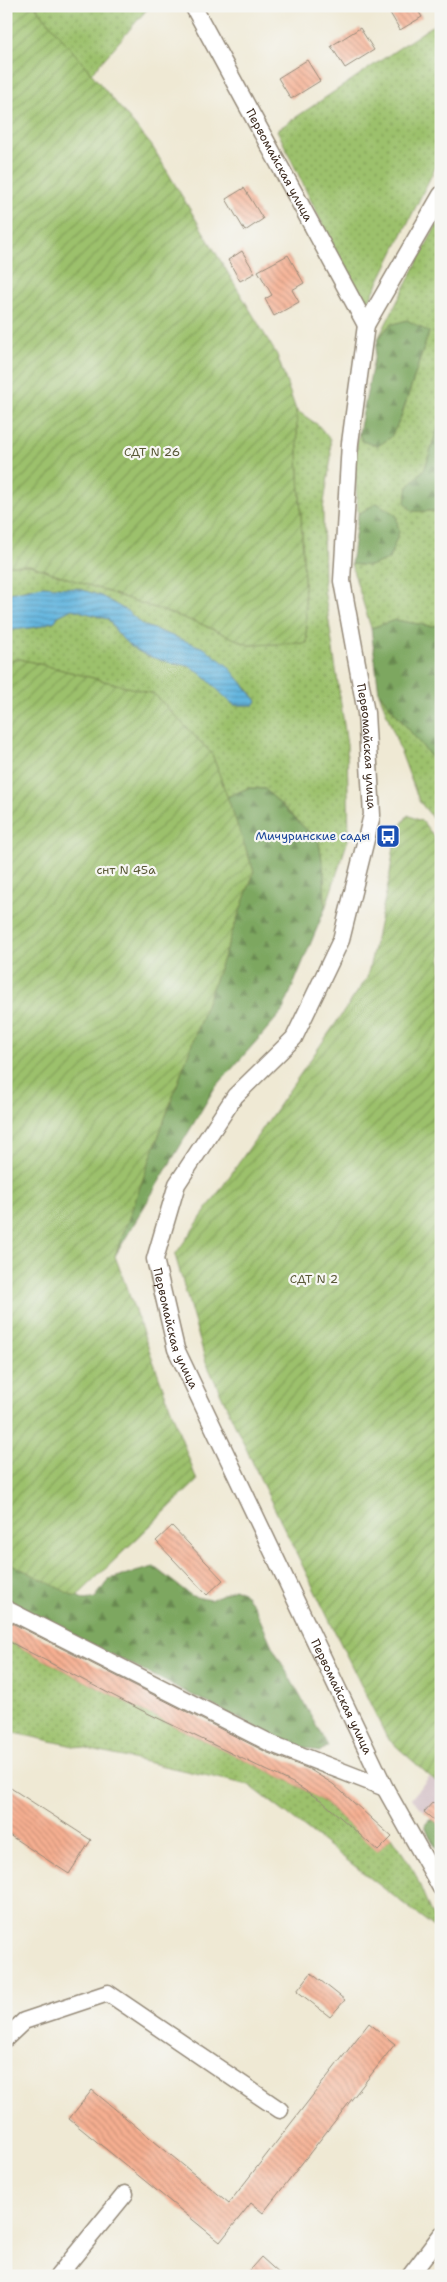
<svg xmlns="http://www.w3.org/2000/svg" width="447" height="2282" viewBox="0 0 447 2282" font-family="'Shantell Sans',sans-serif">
  <defs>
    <pattern id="grass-dots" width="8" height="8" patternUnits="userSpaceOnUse" patternTransform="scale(1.25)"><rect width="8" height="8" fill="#9cc16c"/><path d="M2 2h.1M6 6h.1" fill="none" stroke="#809d58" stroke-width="1.8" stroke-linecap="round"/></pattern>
    <pattern id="forest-firs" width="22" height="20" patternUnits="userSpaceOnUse" patternTransform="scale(1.25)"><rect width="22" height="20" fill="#7da760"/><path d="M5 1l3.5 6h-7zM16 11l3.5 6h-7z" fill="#68884f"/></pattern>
    <pattern id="garden-furrows" width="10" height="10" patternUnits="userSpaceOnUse" patternTransform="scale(1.25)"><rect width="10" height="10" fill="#9cc16c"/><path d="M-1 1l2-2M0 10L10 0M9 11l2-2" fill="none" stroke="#809d58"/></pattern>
    <pattern id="water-rules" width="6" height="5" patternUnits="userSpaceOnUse" patternTransform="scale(1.25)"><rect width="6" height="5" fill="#64b6df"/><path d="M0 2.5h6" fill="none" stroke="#5494b4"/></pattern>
    <pattern id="building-back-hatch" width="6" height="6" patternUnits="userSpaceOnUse" patternTransform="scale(1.25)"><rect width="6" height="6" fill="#f6af91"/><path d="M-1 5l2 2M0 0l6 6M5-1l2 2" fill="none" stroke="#c88f76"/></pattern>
  </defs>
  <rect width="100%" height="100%" fill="#f6f6f2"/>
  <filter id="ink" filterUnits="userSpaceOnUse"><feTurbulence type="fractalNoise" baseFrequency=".02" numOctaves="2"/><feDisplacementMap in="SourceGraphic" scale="10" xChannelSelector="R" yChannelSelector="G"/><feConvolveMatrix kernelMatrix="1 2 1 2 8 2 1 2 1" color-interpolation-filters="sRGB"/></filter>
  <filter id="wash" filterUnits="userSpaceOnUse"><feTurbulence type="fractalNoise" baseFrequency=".0096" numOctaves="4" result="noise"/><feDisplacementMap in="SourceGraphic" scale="20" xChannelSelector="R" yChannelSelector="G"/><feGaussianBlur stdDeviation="1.12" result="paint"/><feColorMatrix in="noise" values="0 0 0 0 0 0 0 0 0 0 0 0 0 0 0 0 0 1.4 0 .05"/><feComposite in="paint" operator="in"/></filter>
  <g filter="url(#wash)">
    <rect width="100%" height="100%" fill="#efe9d4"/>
    <path fill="#d2bec5" d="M429 1777 441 1786V1826L411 1799Z"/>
    <path fill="url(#grass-dots)" stroke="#6c7645" d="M35 6H150L91 74Z
      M441 20V156L364 311 277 130Z
      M441 216V418L425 468 408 487 412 511H441V625L429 626 396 620 371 628 351 564 370 566 378 503 358 514 354 459 359 432 401 417 429 332 390 325 378 339Z
      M296 410 318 425 330 439 331 458 323 509 324 588 347 745 349 837 325 909 324 873 319 842 265 789 248 788 227 797 212 754 154 694 20 659 6 661V631L36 627 55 621 58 616 72 609 108 619C125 647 138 654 168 662 176 664 184 664 191 667 208 677 219 693 234 705H254L257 701 246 687 175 637 143 625 127 611 101 596 80 589 43 586 6 594V565H30L201 624 249 645 307 643Z
      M379 693 441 769V828L419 801Z
      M6 1640 141 1710 293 1783 322 1801 378 1851 392 1837 414 1871 438 1930 249 1785 6 1731Z"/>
    <path fill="url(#forest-firs)" stroke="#5c683f" d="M407 320 429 332 401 417 391 437 378 446 362 441 359 432 378 339 390 325Z
      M441 418V511H412L405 502 408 487 425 468Z
      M377 503 396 515 399 532 389 559 370 566 351 564 358 514Z
      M396 620 429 626 441 625V769L379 693 371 628Z
      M248 788 265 789 319 842 324 873 325 909 282 1012 214 1089 115 1256 254 872 227 797Z
      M6 1561 85 1600 95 1598 109 1579 154 1567 192 1596 210 1600 234 1589 243 1592 254 1606 272 1646 328 1746 319 1752 277 1738 6 1601Z
      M431 1818 441 1826V1854L432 1842 425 1825Z"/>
    <path fill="url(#garden-furrows)" stroke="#6c7645" d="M6 6H35L152 146 277 355 296 410 307 643 249 645 201 624 30 565H6Z
      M20 659 154 694 212 754 254 872 115 1256 197 1481 76 1597 6 1561V661Z
      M408 815 423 822 441 846V1786L387 1738 263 1485 206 1362 175 1255 367 978 389 880 396 832Z"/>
    <path fill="url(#water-rules)" stroke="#50707e" d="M43 586 80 589 101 596 127 611 143 625 204 648 227 665 257 701 254 705H234C219 693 208 677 191 667 184 664 176 664 168 662 137 654 126 647 108 619L72 609 58 616 55 621 36 627 6 631V594Z"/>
    <g id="blocks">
      <path fill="url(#building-back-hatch)" d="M386 6H415L422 17 400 30Z
        M360 28 374 50 345 68 331 46Z
        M307 60 320 81 291 99 278 78Z
        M244 188 263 219 245 231 226 199Z
        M242 251 255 273 240 281 228 260Z
        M288 255 304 283 292 290 299 302 274 316 265 299 272 295 258 271Z
        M172 1526 223 1580 207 1595 156 1541Z
        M6 1620 268 1753 309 1769 333 1784 392 1837 378 1851 322 1801 293 1783 141 1710 6 1640Z
        M6 1785 91 1840 69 1874 6 1833Z
        M433 1802 441 1809V1826L424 1812Z
        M311 1973 345 2000 330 2017 297 1991Z
        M369 2023 395 2044 263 2213 251 2203 220 2242 69 2119 92 2090 229 2203Z
        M261 2257 282 2276H244Z"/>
    </g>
  </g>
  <g filter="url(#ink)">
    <use href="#blocks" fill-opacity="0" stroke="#958a79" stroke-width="1"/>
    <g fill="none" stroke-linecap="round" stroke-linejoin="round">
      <g stroke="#958a79" stroke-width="19">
        <g id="minor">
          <path id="s1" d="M193 6 366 325"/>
          <path id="s2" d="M441 195 366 325 350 443 342 581 366 713 372 815 341 940 294 1038 235 1096 177 1184 155 1259 176 1349 385 1788 441 1888"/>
          <path d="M6 1609 272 1744 385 1788"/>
          <path d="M6 2038 24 2021 108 1993 280 2110"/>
          <path d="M58 2276 125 2194"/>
          <path d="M410 2276 441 2235"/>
        </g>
      </g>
      <use href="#minor" stroke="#fff" stroke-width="16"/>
    </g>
  </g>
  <defs>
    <g id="bus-square" transform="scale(1.25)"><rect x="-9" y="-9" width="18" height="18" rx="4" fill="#1a4fb4" stroke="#f6f6f2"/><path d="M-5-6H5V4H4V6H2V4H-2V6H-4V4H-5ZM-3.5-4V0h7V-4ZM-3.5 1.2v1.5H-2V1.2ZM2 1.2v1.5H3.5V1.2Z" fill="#fff"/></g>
  </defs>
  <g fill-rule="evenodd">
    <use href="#bus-square" x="388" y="836"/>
  </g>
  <g text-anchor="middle" stroke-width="4.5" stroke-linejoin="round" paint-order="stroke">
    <g font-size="12" fill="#3b2a1e" stroke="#f6f6f2">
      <text dy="4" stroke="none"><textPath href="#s1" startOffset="181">Первомайская улица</textPath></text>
      <text dy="4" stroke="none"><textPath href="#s2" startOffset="575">Первомайская улица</textPath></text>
      <text dy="4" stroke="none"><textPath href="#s2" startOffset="1220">Первомайская улица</textPath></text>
      <text dy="4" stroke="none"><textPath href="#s2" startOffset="1625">Первомайская улица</textPath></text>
    </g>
    <g font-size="12" fill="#585735" stroke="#f6f6f2">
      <text x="152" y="456">СДТ N 26</text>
      <text x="126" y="874">снт N 45а</text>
      <text x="314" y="1283">СДТ N 2</text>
    </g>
    <g font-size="12" fill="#164399" stroke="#f6f6f2" text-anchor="end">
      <text x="370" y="840">Мичуринские сады</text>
    </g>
  </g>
  <rect width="447" height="2282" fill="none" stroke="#f6f6f2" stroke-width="25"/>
</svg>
